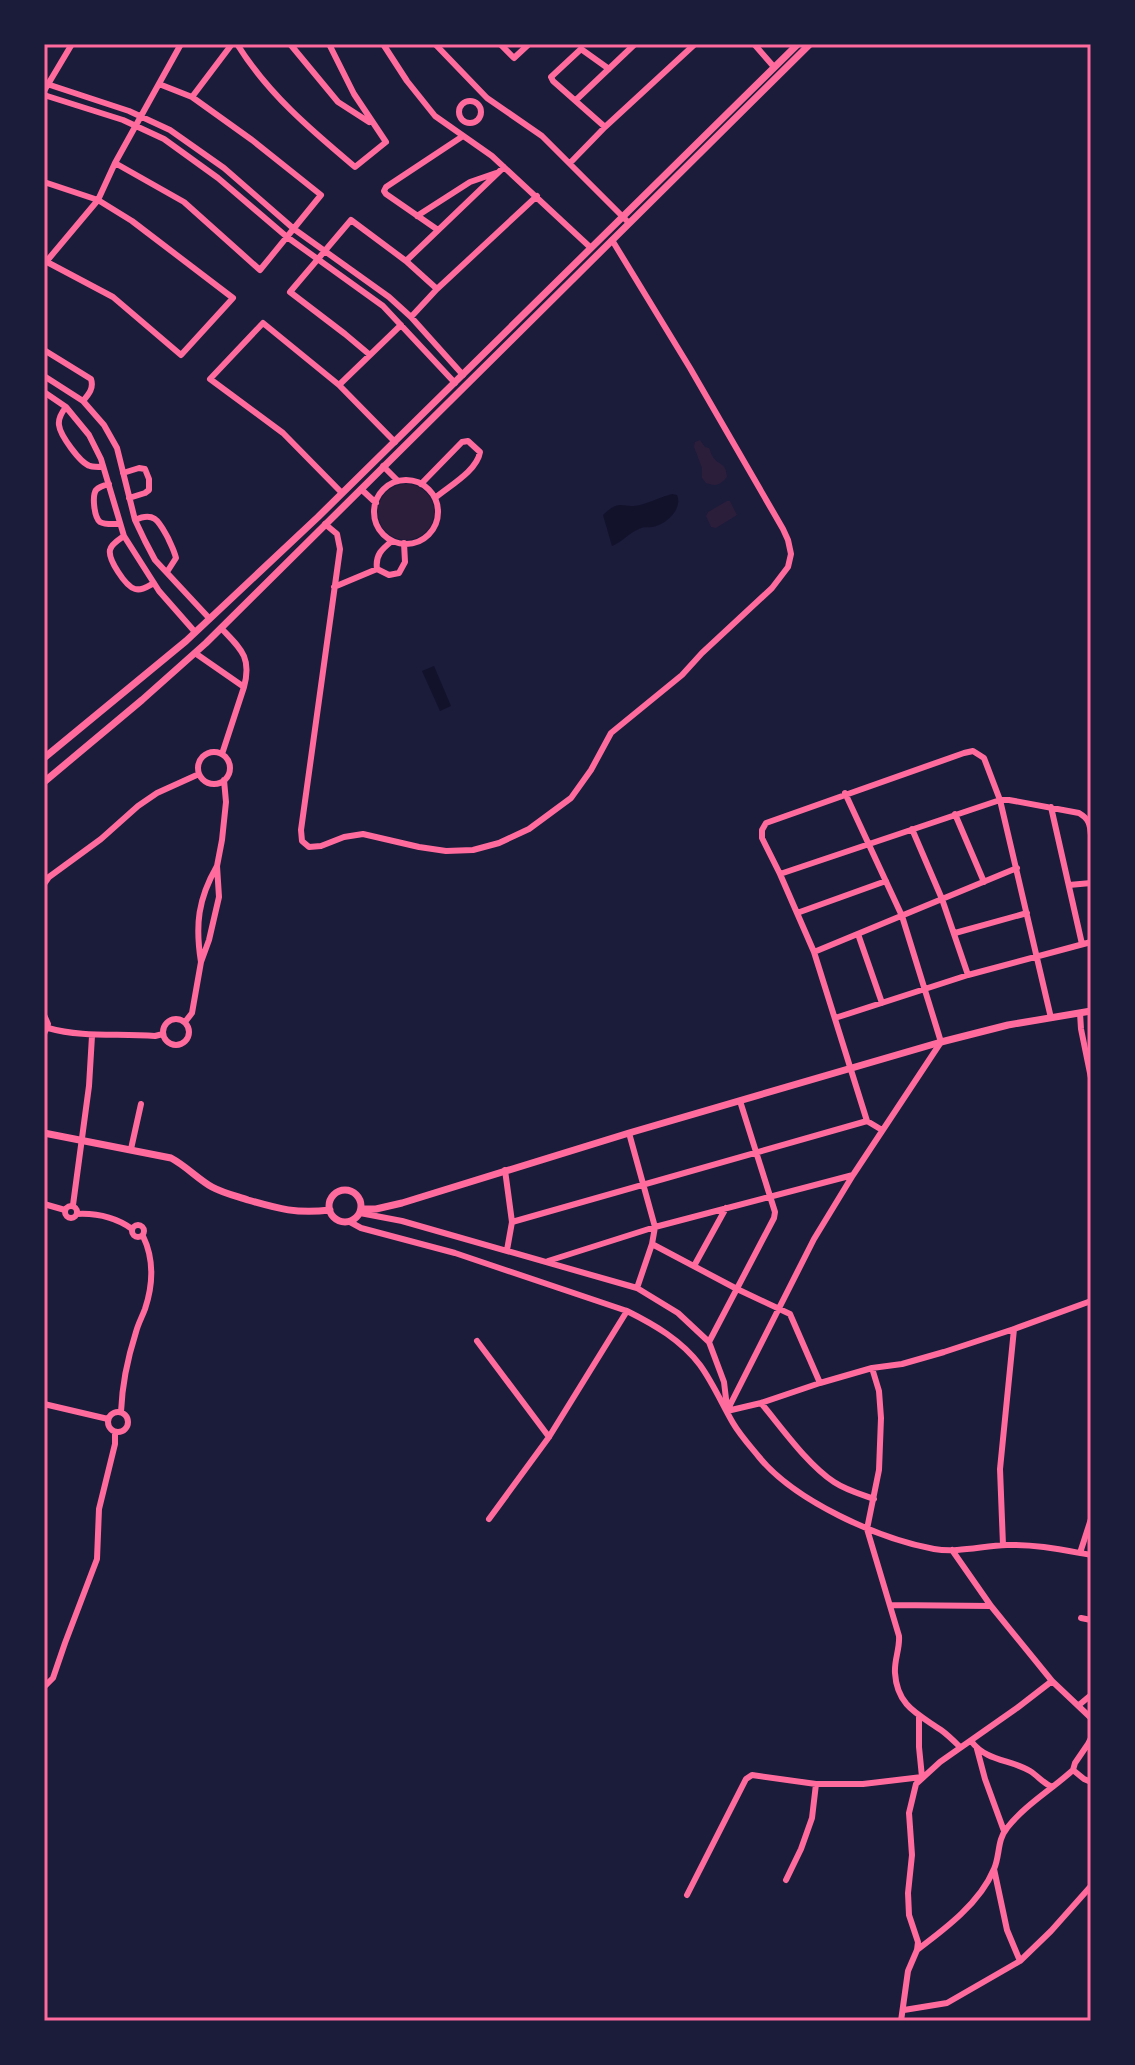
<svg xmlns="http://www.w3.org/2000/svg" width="1135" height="2065" viewBox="0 0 1135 2065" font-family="'Exo 2',sans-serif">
  <rect width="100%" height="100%" fill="#1b1b3a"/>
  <path fill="#2a1e3b" d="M700 440 705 447 709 448C711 451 711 455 713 457 719 466 726 462 727 477 720 485 717 487 706 483L702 478V468L694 447 695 442Z
    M378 512a28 28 0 1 1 56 0a28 28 0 1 1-56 0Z
    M727 501H730L737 515 716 528 711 527 706 516 708 512Z"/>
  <path fill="#12122b" d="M672 494 677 495C683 509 666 525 652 527 645 528 646 526 639 529 629 533 622 542 612 546L603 515C621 498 622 509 640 505 651 502 661 497 672 494Z
    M434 666 451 706 440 711 422 671Z"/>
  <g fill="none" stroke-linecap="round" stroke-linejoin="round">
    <path stroke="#ff6b9d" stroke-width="6" d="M237 44C268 94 311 130 355 167L386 142 354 94 329 44
      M290 44 338 102 369 122
      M383 44 407 81 435 116 492 156 591 248
      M435 44 487 98 542 136 629 223
      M500 44 514 58 529 44
      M754 44 774 67
      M44 83 129 111 170 130 224 168 294 229 389 297 411 317 463 375
      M44 91 72 44
      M44 95 123 120 164 139 218 178 287 237 383 306 455 383
      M192 97 232 44
      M576 100 635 44
      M459 112a11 11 0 1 1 22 0a11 11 0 1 1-22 0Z
      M605 127 553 81 551 77 581 49 609 69
      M115 163 184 202 260 270 321 195 252 140 192 97 159 84
      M570 163 605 127 695 44
      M44 182 98 200 132 221 233 298 181 355 113 297 47 262
      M417 216 470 182 496 173
      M438 230 386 194 384 191 386 187 463 136
      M406 261 504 167
      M46 262 98 200 115 163 181 44
      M411 317 437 289 537 196
      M44 350 91 379C94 388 89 394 83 401
      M370 355 345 334 290 292 351 220 406 261 437 289
      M44 376 83 401 104 425 117 448 135 520 145 541 155 560 209 618
      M339 385 401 325
      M44 392 66 407 89 435 101 459 124 536 159 591 195 632
      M66 407C62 412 58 418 59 425 60 435 80 463 90 466 94 467 99 467 103 467
      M383 466 398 481
      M123 473 139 468 145 469 149 479V490L145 493 129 498
      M374 512a32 32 0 1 1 64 0a32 32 0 1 1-64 0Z
      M109 484C105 485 99 487 96 490 92 496 94 517 100 522 105 525 114 524 120 524
      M421 484 462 442 468 441 480 452C477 471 449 486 435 498
      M361 489 376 503
      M342 493 283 433 210 379 263 323 339 385 395 442
      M135 520C155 511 159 522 168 538 171 545 174 550 176 558L167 572
      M325 524 337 534 340 549 301 830 302 841 309 847 321 846 344 837 363 834 419 847 446 851 473 850 499 843 529 829 571 798 591 770 611 733 682 675 702 653 772 588 788 567 791 554 788 540 783 529 690 368 612 240
      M124 536C120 539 111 544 110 550 108 559 125 586 135 589 142 591 148 586 154 583
      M377 569C375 555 382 549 392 541
      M334 587 377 569 389 575 399 573 405 562 404 543
      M195 653 244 687C252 657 241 649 221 628
      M198 768a16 16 0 1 1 32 0a16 16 0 1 1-32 0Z
      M222 754 244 687
      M1051 807 1082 944
      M955 814 984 882
      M912 829 942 899 968 975
      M780 874 1000 800H1009L1079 813C1089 819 1090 824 1091 835
      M44 884 49 877 101 839 138 806 157 793 199 774
      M1069 885 1091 883
      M797 913 886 881
      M955 933 1027 913
      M858 934 882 1003
      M814 952 1017 868
      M201 962C195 925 198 899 217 866
      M1080 1013 1081 1029 1091 1078
      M44 1015 48 1024 44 1034
      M835 1018 968 975 1091 942
      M163 1032a13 13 0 1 1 26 0a13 13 0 1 1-26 0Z
      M185 1022 192 1013 201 962 209 940 219 897 217 866 222 840 226 802 224 780
      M48 1028C83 1038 118 1033 155 1036L163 1034
      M882 1130 867 1121 814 952 780 874 762 838V830L766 823 964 753 973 751 984 758 1000 800 1051 1018
      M629 1133 655 1227 652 1244 637 1288
      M131 1149 141 1104
      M505 1170 512 1222 507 1250
      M44 1204 65 1210
      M73 1205 89 1086 92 1036
      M65 1212a6 6 0 1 1 12 0a6 6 0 1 1-12 0Z
      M360 1213 402 1221 637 1288 678 1313 709 1342 724 1382 727 1407
      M77 1214C97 1213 115 1217 132 1229
      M350 1222 361 1228 455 1253 627 1311C655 1325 681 1340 700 1365 713 1383 722 1404 733 1423 740 1435 750 1446 759 1457 795 1501 879 1539 934 1549 958 1553 982 1546 1007 1545 1035 1544 1063 1550 1091 1555
      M512 1222 867 1121
      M132 1231a6 6 0 1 1 12 0a6 6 0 1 1-12 0Z
      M652 1244 737 1289 790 1314 820 1383
      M548 1261 655 1227 853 1175
      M694 1266 726 1208
      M477 1341 549 1437
      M709 1342 774 1218 775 1212 740 1101
      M872 1368 879 1391 881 1418 879 1470 867 1529 899 1636C900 1649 894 1660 895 1673 897 1706 918 1714 941 1730 948 1735 954 1741 960 1747
      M761 1403C782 1428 807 1464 834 1482 846 1490 860 1494 874 1499
      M44 1404 108 1419
      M727 1411 814 1239 853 1175 941 1042 902 916 845 793
      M727 1411 761 1403 820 1383 872 1368 902 1364 944 1352 1014 1329 1091 1301
      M108 1422a10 10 0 1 1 20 0a10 10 0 1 1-20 0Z
      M121 1412C122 1386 128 1357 136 1332 138 1324 142 1317 145 1309 153 1285 154 1259 143 1236
      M489 1519 549 1437 627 1311
      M1003 1545 1000 1469 1014 1329
      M952 1550 991 1606 1052 1681 1091 1718
      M1080 1553 1091 1519
      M890 1605 991 1606
      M1081 1618 1091 1620
      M44 1687 53 1678 65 1643 97 1559 99 1509 115 1444V1432
      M1079 1705 1091 1695
      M1091 1738 1088 1744 1091 1749
      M971 1741C987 1762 1010 1759 1030 1771 1038 1776 1043 1783 1052 1787
      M977 1749 985 1779 1004 1831
      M1073 1770 1084 1779 1091 1782
      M994 1869 1007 1930 1020 1961
      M786 1880 801 1849 812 1818 816 1784
      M687 1895 746 1779 752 1775 816 1784H863L922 1777 919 1747V1716
      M917 1950C945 1929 980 1903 994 1869 1000 1856 997 1840 1007 1828 1025 1805 1051 1790 1073 1770L1075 1763 1088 1744
      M904 2010 947 2003 1020 1961 1051 1931 1091 1886
      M901 2021 908 1971 917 1950 918 1942 909 1915 908 1893 912 1855 909 1813 916 1784 940 1762 1017 1708 1052 1681"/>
    <path stroke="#ff6b9d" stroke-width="7" d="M44 758 186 641 318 517 798 44
      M44 782 142 700 206 643 810 44
      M44 1133 171 1158C186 1166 198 1179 212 1187 223 1193 236 1196 248 1200 279 1209 297 1214 330 1210
      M329 1206a16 16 0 1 1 32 0a16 16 0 1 1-32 0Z
      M361 1209H376L402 1203 629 1133 941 1042 1008 1025 1091 1011"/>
  </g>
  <rect width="1135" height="2065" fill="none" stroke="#1b1b3a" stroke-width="92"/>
  <rect x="46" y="46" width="1043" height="1973" fill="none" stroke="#ff6b9d" stroke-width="3"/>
</svg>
